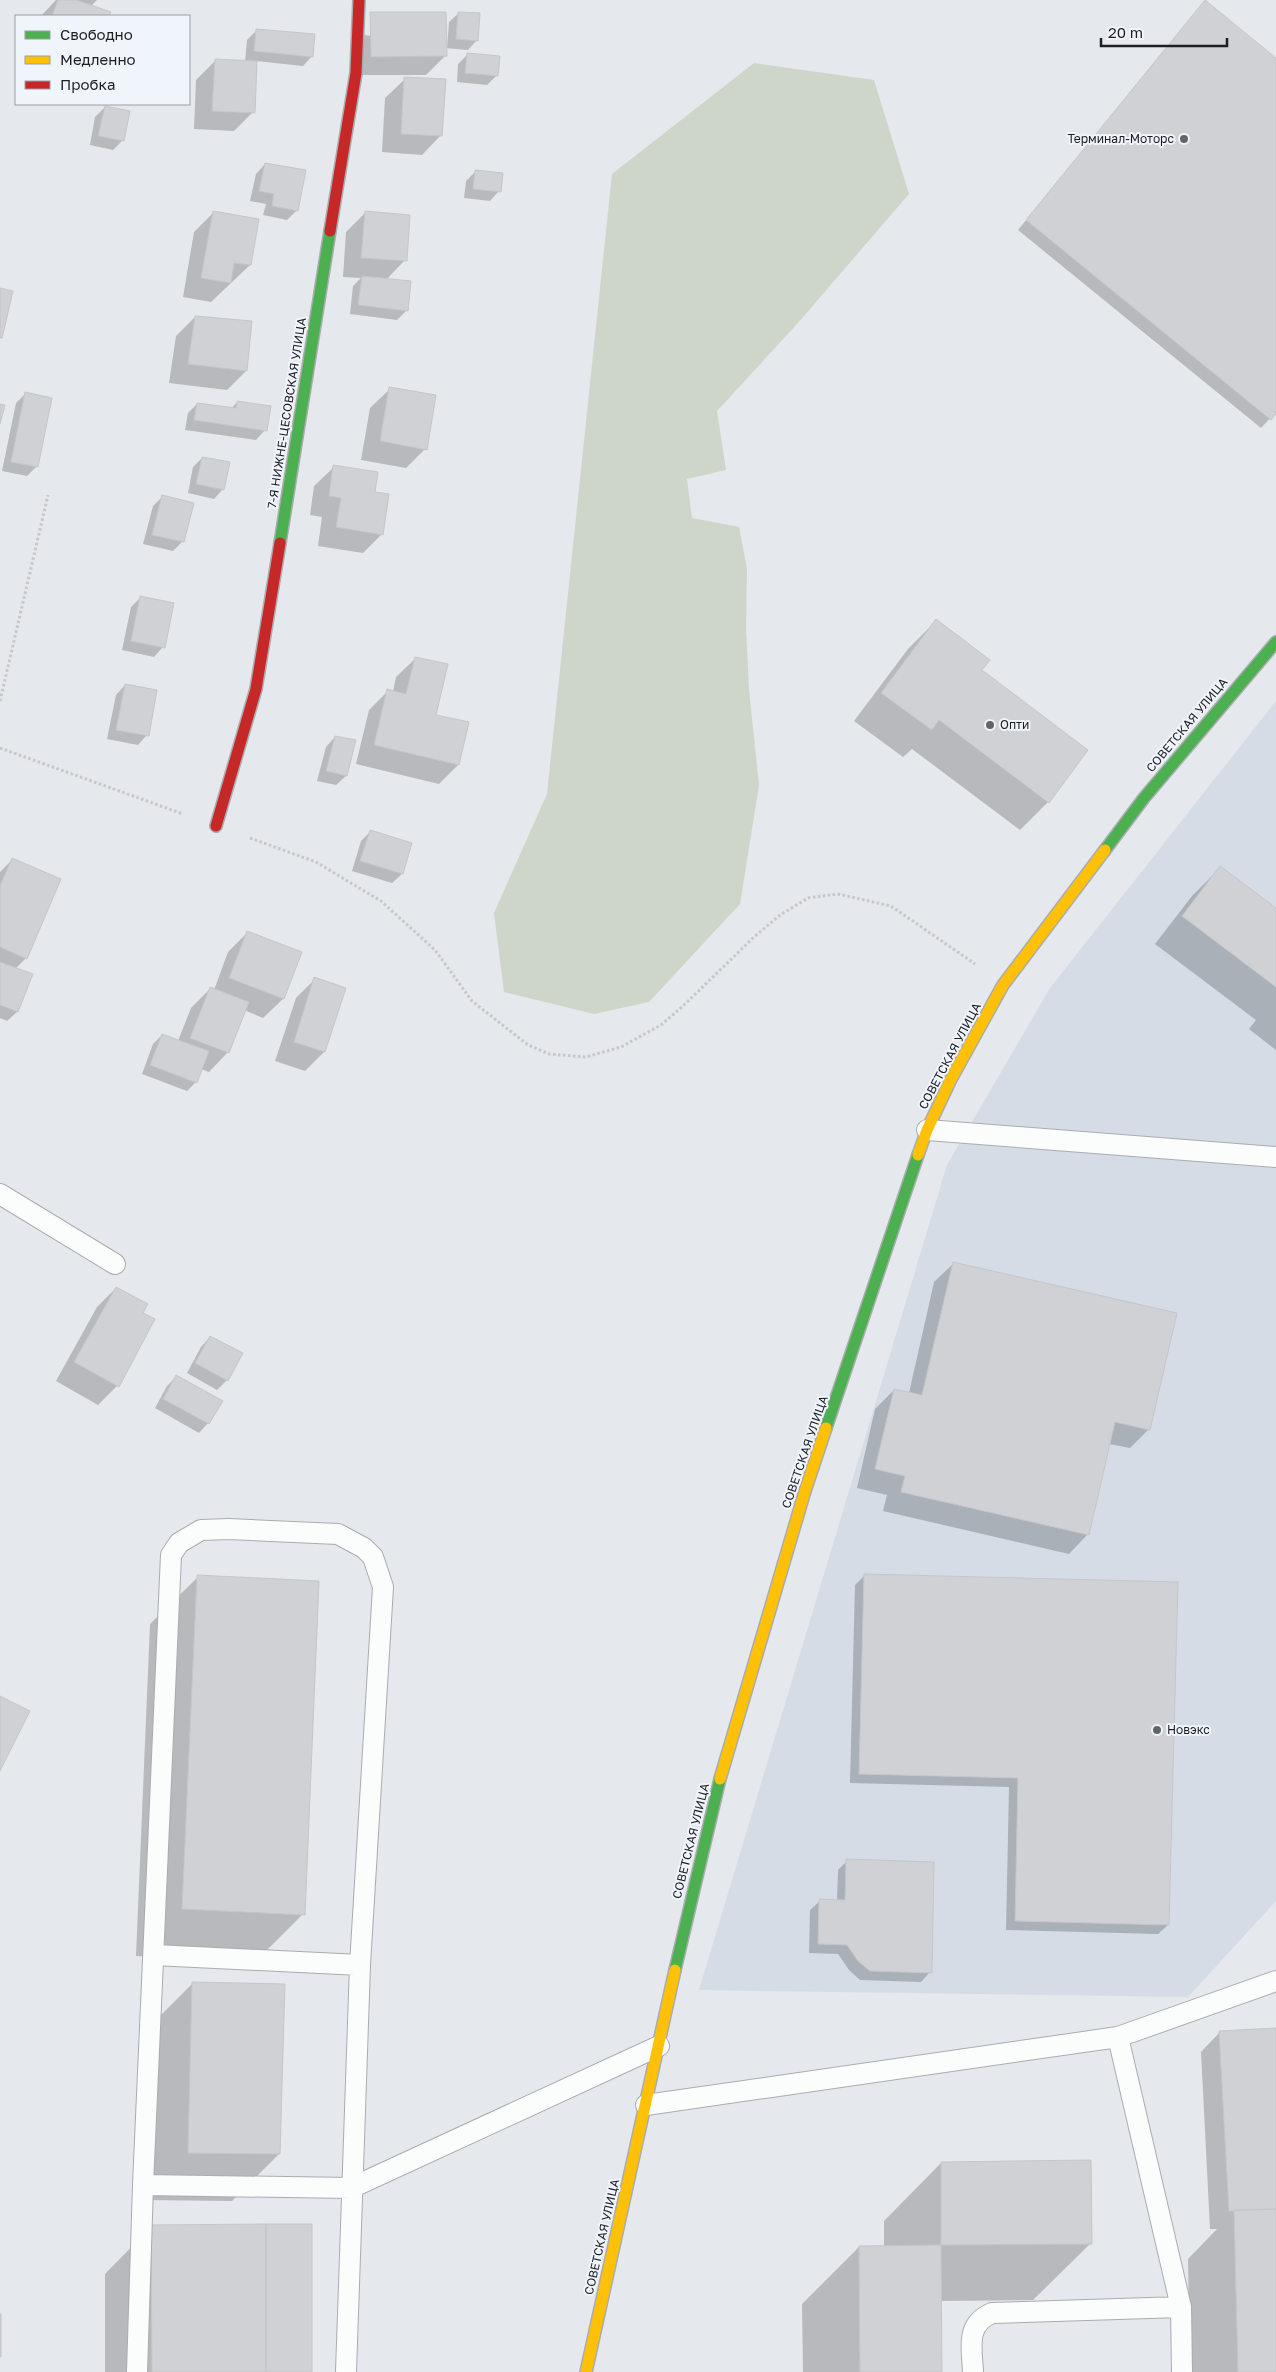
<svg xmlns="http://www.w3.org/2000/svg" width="1276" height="2372" viewBox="0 0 1276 2372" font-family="'Golos Text',sans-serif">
  <rect width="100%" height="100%" fill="#e5e8ec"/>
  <path fill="#d5dce5" d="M1276 701V1901L1188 1997 699 1990 947 1165 1050 988Z"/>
  <path fill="#cdd6c8" d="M754 63 874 80 909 194 797 324 717 411 726 470 687 479 692 518 739 527 747 569 746 628 749 690 759 785 740 904 649 1002 594 1014 504 992 494 913 547 794 612 174Z"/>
  <path fill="#0003" d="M56 0H97L91 6 109 12 108 16H41Z
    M1205 2 1276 60V412L1261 428 1018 230Z
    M459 13 477 40 468 50 445 48V56L426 75H352V33L447 48 449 22Z
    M257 30 312 56 303 66 256 61 253 112 234 131 194 129 196 80 215 61 245 62 247 40Z
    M467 55 497 75 487 85 457 82 458 64Z
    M405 79 441 135 422 155 382 152 385 98Z
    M105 107 123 140 113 150 90 145 95 117Z
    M265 164 297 210 287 220 263 215 266 204 250 201 256 174Z
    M475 172 499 191 490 201 464 198 466 181Z
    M214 212 258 220 250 265 211 302 183 297 194 232Z
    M365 213 405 260 386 280 406 311 397 320 350 314 353 286 361 278 343 277 346 232Z
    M195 317 246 371 227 390 169 383 176 336Z
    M390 389 425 449 406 468 361 460 370 408Z
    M25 394 50 399 36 467 27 476 2 471 16 403Z
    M237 402 265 430 256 440 185 430 188 413 197 404 231 409Z
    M202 458 223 489 214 499 188 493 193 467Z
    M334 467 382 534 363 553 318 546 322 517 310 515 314 486Z
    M162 497 183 541 173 551 143 544 153 506Z
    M140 598 163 647 154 657 122 650 131 607Z
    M936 621 980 670 1048 802 1020 830 912 749 903 757 854 721 908 649Z
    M416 658 435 716 458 765 439 784 356 764 369 710 388 691 393 692 396 677Z
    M125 685 147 735 138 745 107 739 116 695Z
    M335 737 354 741 346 776 336 785 317 781 326 747Z
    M370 832 411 844 402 874 392 883 352 871 361 841Z
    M12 860 26 958 15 969 31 975 17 1012 7 1021 0 1018V872Z
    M1220 868 1276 910V1050L1249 1029 1256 1020 1155 944 1192 896Z
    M247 933 300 952 283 999 263 1018 244 1010 228 1052 209 1072 201 1069 196 1082 187 1091 142 1074 153 1044 162 1035 178 1041 191 1008 210 989 214 990 228 952Z
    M315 979 344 988 324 1052 305 1071 275 1061 296 998Z
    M954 1263 1149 1429 1130 1448 1109 1444 1088 1534 1069 1554 883 1511 887 1495 857 1488 875 1409 894 1390 909 1393 934 1282Z
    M116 1288 141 1313 117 1386 98 1405 56 1381 97 1307Z
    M210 1337 227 1380 217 1390 187 1373 201 1347Z
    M177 1376 208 1423 199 1433 155 1408 167 1386Z
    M865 1575 1168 1925 1158 1934 1006 1930 1009 1787 850 1783 855 1585Z
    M198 1577 303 1914 256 1961 136 1956 150 1624Z
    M847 1861 930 1972 921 1982 860 1980 849 1970 838 1954 809 1953 810 1910 820 1901H837L838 1870Z
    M193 1983 279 2154 232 2201 141 2200 145 2031Z
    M1276 2029V2372H1190L1188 2259 1217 2229H1210L1201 2052 1220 2032Z
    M941 2163 1091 2243 1033 2300 940 2301 941 2372H803L802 2304 859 2247H884V2221Z
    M152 2226 311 2372H105V2274Z"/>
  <path fill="#d0d1d5" stroke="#c5c6c9" d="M58 0H76L111 12 109 16H52Z
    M1205 0 1276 58V414L1271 420 1026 220Z
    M370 12H446L447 56 371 57Z
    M458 12 480 13 478 41 456 39Z
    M256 29 315 34 313 57 254 51Z
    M467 53 500 56 498 76 465 73Z
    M215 59 257 61 255 113 212 111Z
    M404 77 446 79 442 136 401 134Z
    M105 106 130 111 124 141 98 136Z
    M265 163 306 170 298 211 272 206 274 194 259 191Z
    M475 170 503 173 501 192 473 189Z
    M213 211 259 219 251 265 234 263 231 283 201 278Z
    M365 211 410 215 407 261 361 258Z
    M362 276 411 281 408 311 358 305Z
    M0 288 13 291 2 338H0Z
    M195 316 252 321 247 371 188 364Z
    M389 387 436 395 427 450 380 441Z
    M25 392 52 398 38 467 11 462Z
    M237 401 271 406 267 431 194 420 197 403 236 408Z
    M0 404 5 405 0 424Z
    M202 457 230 462 224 490 196 484Z
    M333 465 378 472 375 492 389 494 383 535 336 527 341 498 329 496Z
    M162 495 194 503 184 542 152 535Z
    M140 596 174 603 165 648 131 641Z
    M936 619 990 660 982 670 1088 750 1049 803 939 720 932 730 881 693Z
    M415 657 448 664 436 715 469 722 459 765 374 745 387 689 406 694Z
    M125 684 157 690 149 736 116 730Z
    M335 736 356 740 347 776 326 771Z
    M370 830 412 843 403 874 360 861Z
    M12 858 61 879 27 959 0 947V886Z
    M1220 866 1276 908V987L1182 916Z
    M247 931 302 952 284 999 229 978Z
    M0 962 33 974 18 1012 0 1005Z
    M314 977 346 988 325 1052 294 1042Z
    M210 987 249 1002 229 1053 190 1038Z
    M162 1034 209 1051 197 1083 150 1065Z
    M953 1262 1177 1313 1150 1430 1115 1422 1089 1535 901 1492 905 1476 875 1469 894 1389 922 1395Z
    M116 1287 148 1304 143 1313 155 1319 119 1387 74 1362Z
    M210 1336 243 1353 228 1381 195 1363Z
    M176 1375 223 1401 209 1424 163 1399Z
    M864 1574 1178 1582 1169 1925 1015 1921 1018 1778 859 1774Z
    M197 1575 319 1581 305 1915 182 1909Z
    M0 1696 30 1711 0 1771Z
    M846 1859 934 1862 932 1973 870 1971 858 1961 847 1945 818 1944 819 1899 845 1900Z
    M192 1982 285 1984 280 2154 188 2153Z
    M1276 2028V2209L1229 2211 1219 2031Z
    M1091 2160 1092 2244 941 2245V2162Z
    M1276 2209V2372H1238L1234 2210Z
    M266 2224V2372H152L151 2225Z
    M266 2224H312V2372H266Z
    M941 2245 942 2372H860L859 2246Z
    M0 2314H1V2357H0Z"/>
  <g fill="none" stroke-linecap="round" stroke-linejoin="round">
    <g stroke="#aaacaf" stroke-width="22">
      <path id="lane" d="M927 1130 1276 1157
        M0 1194 115 1264
        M154 1955 360 1965
        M1118 2037 1276 1981
        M646 2105 1118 2037 1181 2307 992 2313C965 2325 972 2347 973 2372
        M143 2185 351 2188 659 2046
        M1181 2307 1182 2372
        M137 2372 143 2185 171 1555 179 1543 201 1530 229 1529 338 1534 364 1548 373 1557 383 1587 360 1965 346 2372"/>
    </g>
    <g stroke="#aaacaf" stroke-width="14">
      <path id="fast" d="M280 543 330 231
        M1105 850 1144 798 1276 642
        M826 1428 918 1155
        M675 1970 720 1779"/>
    </g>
    <g stroke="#aaacaf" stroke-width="14">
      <path id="slow" d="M918 1155 927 1130 951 1079 1003 985 1105 850
        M720 1779 805 1491 826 1428
        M586 2372 675 1970"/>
    </g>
    <g stroke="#aaacaf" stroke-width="14">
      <path id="jam" d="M330 231 356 73 359 0
        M216 826 256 689 280 543"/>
    </g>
    <path stroke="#c5c7c9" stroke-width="3" stroke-dasharray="2.5 2.5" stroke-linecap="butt" d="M0 701 48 495
      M0 748 183 814
      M250 838 316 862 381 901 435 950 472 1001 528 1045 549 1054 586 1057 621 1047 661 1025 682 1007 754 937 780 915 808 898 838 894 891 906 975 964"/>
    <use href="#lane" stroke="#fbfcfc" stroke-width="20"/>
    <use href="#fast" stroke="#4caf50" stroke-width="11"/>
    <use href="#slow" stroke="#ffc107" stroke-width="11"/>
    <use href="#jam" stroke="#c62828" stroke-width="11"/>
  </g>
  <g fill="#626568" stroke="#f0f5fc" stroke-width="2">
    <circle cx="1184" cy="139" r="5"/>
    <circle cx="990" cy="725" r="5"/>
    <circle cx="1157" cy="1730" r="5"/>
  </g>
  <g text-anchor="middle" stroke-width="4" stroke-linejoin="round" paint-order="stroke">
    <g font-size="12" fill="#1c1e21" stroke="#f0f5fc" text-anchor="start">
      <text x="1174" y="143" text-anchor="end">Терминал-Моторс</text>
      <text x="1000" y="729">Опти</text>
      <text x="1167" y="1734">Новэкс</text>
    </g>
    <g font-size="12" fill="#1c1e21" stroke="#f0f5fc">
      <text transform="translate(287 413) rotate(-81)" y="4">7-Я НИЖНЕ-ЦЕСОВСКАЯ УЛИЦА</text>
      <text transform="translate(1187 725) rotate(-50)" y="4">СОВЕТСКАЯ УЛИЦА</text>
      <text transform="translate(950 1056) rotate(-62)" y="4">СОВЕТСКАЯ УЛИЦА</text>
      <text transform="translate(805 1452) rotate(-71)" y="4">СОВЕТСКАЯ УЛИЦА</text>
      <text transform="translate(691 1841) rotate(-76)" y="4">СОВЕТСКАЯ УЛИЦА</text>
      <text transform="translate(602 2237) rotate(-77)" y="4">СОВЕТСКАЯ УЛИЦА</text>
    </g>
  </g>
  <rect x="15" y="15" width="175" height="90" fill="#f0f5fc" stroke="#9b9fa4"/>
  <rect x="25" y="31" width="25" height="8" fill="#4caf50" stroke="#9b9fa4"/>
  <text x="60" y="40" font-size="15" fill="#1c1e21">Свободно</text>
  <rect x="25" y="56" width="25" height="8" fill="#ffc107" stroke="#9b9fa4"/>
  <text x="60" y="65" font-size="15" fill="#1c1e21">Медленно</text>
  <rect x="25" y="81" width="25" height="8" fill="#c62828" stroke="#9b9fa4"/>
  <text x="60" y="90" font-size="15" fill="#1c1e21">Пробка</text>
  <path d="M1101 38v8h126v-8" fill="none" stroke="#1c1e21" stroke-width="2.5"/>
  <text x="1108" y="38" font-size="15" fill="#1c1e21" stroke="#f0f5fc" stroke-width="4" paint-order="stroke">20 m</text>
</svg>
